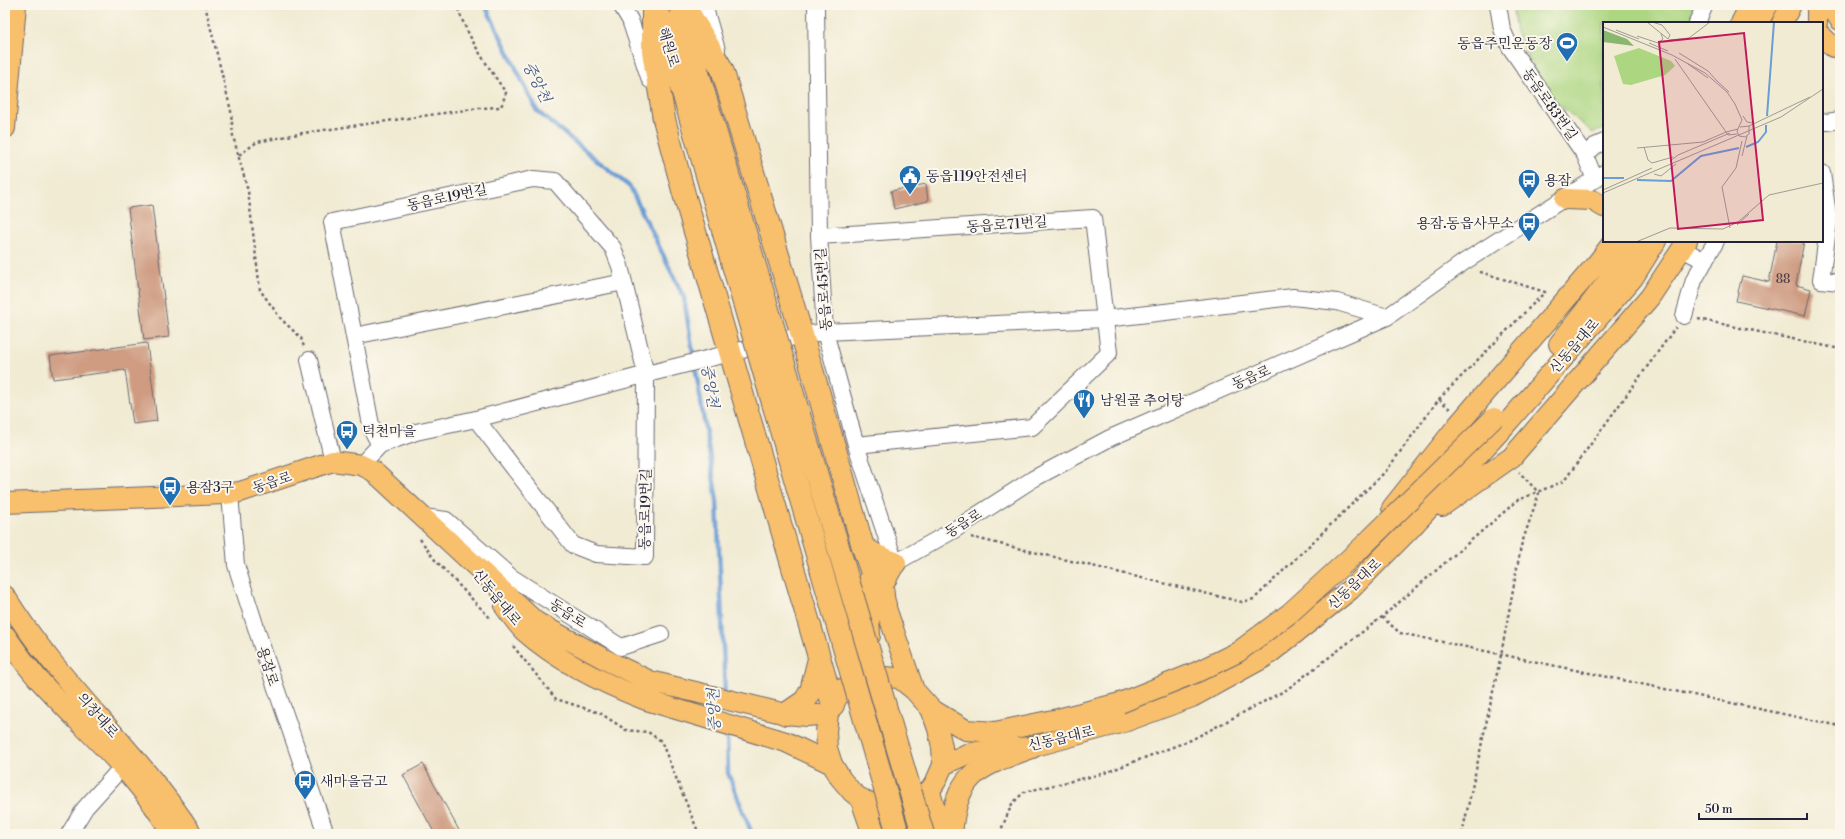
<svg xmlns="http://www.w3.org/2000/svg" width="1845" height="839" viewBox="0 0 1845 839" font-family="'Libre Bodoni','Noto Serif KR',serif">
  <rect width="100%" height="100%" fill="#fbf7ec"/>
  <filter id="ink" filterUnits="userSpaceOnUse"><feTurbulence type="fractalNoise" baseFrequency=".025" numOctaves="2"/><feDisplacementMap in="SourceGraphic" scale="8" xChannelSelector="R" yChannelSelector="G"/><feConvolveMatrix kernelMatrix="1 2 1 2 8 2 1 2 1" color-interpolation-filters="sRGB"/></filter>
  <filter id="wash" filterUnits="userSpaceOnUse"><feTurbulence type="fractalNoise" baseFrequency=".012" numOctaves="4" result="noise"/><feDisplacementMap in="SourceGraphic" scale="16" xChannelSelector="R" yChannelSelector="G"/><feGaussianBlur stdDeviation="0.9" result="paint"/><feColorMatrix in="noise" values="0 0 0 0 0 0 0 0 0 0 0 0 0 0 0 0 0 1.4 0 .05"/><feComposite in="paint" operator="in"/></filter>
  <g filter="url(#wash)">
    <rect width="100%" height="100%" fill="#f1ebd3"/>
    <path fill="#add681" stroke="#687c5e" d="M1512 5H1699L1690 23H1604V129L1593 133 1545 93 1516 32Z"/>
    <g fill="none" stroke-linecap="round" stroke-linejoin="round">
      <path stroke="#6a9cd5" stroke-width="4.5" d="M485 5 537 111 630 187 684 298 717 501 725 694
        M727 729 728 773 752 834"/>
    </g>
    <g id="blocks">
      <path fill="#cf9c82" d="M926 184 928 201 894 209 891 191Z
        M152 205 169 337 144 340 128 208Z
        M1777 241H1804L1796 285 1811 289 1805 316 1736 301 1742 276 1769 282Z
        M147 343 157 421 133 424 125 370 53 379 50 356Z
        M423 764 461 834H435L403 775Z"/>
    </g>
  </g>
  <g filter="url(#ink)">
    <use href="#blocks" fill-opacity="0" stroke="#6a6870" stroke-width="1"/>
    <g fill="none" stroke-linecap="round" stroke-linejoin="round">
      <g stroke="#6a6870" stroke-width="18">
        <path id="minor" d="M621 5 630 20 650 80
          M704 5 717 50
          M816 5 819 236 825 332 856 445 895 563 954 530 1033 479 1110 438 1387 317 1464 262 1604 173
          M1498 5 1502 29 1510 47 1585 155 1595 180
          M1697 23 1705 5
          M1822 121 1827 122 1840 120
          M1585 155 1595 146 1604 142
          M1822 173 1829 222 1821 280 1840 282
          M819 236 1093 218 1109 353 1032 427 856 445
          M1682 249 1705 261
          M1684 316 1694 280 1716 241
          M354 336 624 282
          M309 360 333 461
          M380 445 372 430 332 222 533 179 555 181 613 248 620 266 646 374 645 557 596 554 573 545 476 419
          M361 465 380 445 416 432 476 419 655 372 802 335 825 332 1105 319 1293 297 1337 302 1387 317
          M230 494 236 565 266 659 326 834
          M423 517 446 520 511 577 621 647 661 634
          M69 834 85 808 123 766"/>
      </g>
      <g stroke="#6a6870" stroke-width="22">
        <path id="major" d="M1817 5V23
          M1835 5 1836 14 1840 20
          M1741 23 1750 5
          M1758 23 1768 5
          M1782 23 1791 5
          M1822 36 1833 47
          M5 128 16 5
          M1565 199 1592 200 1604 207
          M1559 344 1616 271 1634 241
          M5 503 225 494 240 492 333 461 361 465 373 471 536 622 610 662 650 681 786 714 807 716 828 714
          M1442 506 1512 457 1650 297 1687 241
          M1392 508 1457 426 1598 262 1614 241
          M5 596C58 683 137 749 192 834
          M505 607C511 615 517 624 524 631 559 662 602 683 646 700L786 742 832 764
          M5 635C16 651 27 667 40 681 86 732 137 773 172 834
          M870 636 868 582 872 573 895 563 883 585 885 605 914 690
          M931 709 938 729 942 747 943 765 936 781 929 792 905 807 881 806 862 800 852 792 841 779 832 764 827 748 826 732 828 714 842 689 869 676 899 678 914 690 931 709 966 730 995 732 1058 719 1120 703
          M943 765 967 754 987 750 1032 747 1124 722 1192 697 1265 657 1350 590 1410 529 1501 430 1633 278 1656 241"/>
      </g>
      <g stroke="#6a6870" stroke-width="24">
        <path id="highway" d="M653 5V51L664 119 684 194 833 705
          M684 5 722 69 802 335 863 547 872 573 885 605
          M681 15 701 83
          M660 18 682 89
          M863 547 877 556 895 563
          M786 714 805 701 811 691 819 659
          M929 792 941 834
          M862 800 874 834
          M951 834C957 771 978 767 1032 747"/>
      </g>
      <path stroke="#6a6870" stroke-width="2.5" stroke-dasharray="3 3" stroke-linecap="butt" d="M205 5 231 111 233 136 248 191 260 290 281 319 301 338 304 347
        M239 155 257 142 303 133 479 108 501 107 506 93C488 66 466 36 457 5
        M1698 319 1840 349
        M1439 399 1451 410
        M971 537 1242 602 1254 599 1386 471 1439 399 1545 292 1477 271
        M420 539 435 560 491 619
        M1382 617 1400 633 1840 726
        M513 646 556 699 600 713 626 730 648 732 661 741 699 834
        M1001 834V830L1012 804 1024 792 1102 774 1191 740 1286 690 1382 617 1518 500 1564 481 1676 327
        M1462 834 1501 655 1521 546 1539 493 1519 472"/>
      <use href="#minor" stroke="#fff" stroke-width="16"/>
      <use href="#major" stroke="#f8bf6c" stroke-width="20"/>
      <use href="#highway" stroke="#f8bf6c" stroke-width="22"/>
      <g stroke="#6a6870" stroke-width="22" stroke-linecap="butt">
        <path id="major-bridge" d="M1120 703 1197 672 1238 652 1290 613 1360 549 1494 418"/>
      </g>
      <g stroke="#6a6870" stroke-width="24" stroke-linecap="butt">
        <path id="highway-bridge" d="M701 83 923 834
          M682 89 898 834"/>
      </g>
      <use href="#major-bridge" stroke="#f8bf6c" stroke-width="20"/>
      <use href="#highway-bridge" stroke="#f8bf6c" stroke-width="22"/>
    </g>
  </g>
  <defs>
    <g id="stadium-pin" transform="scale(1.15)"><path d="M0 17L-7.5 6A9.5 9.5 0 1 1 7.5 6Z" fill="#1f6fb2" stroke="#fbf7ec"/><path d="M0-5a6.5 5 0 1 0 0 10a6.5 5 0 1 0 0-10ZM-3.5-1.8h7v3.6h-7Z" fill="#fff"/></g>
    <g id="civic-pin" transform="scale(1.15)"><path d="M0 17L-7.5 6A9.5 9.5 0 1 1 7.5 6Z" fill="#1f6fb2" stroke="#fbf7ec"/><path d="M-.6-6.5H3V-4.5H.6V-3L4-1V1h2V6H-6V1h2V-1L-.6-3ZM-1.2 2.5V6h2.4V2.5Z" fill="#fff"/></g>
    <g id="bus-pin" transform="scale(1.15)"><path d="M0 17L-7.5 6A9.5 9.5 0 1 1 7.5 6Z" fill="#1f6fb2" stroke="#fbf7ec"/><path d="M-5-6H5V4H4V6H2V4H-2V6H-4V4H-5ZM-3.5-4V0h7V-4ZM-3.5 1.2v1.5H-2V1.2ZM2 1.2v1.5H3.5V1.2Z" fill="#fff"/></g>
    <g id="restaurant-pin" transform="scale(1.15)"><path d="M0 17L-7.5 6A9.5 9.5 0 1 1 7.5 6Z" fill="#1f6fb2" stroke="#fbf7ec"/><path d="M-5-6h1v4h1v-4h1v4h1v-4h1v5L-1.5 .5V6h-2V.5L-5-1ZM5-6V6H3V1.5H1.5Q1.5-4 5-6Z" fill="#fff"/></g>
  </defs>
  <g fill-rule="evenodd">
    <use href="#stadium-pin" x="1567" y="43"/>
    <use href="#civic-pin" x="910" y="176"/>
    <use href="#bus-pin" x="1529" y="180"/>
    <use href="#bus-pin" x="1529" y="223"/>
    <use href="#restaurant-pin" x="1084" y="400"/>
    <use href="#bus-pin" x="347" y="431"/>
    <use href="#bus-pin" x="170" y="487"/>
    <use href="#bus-pin" x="305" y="781"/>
  </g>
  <g text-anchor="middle" stroke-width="4" stroke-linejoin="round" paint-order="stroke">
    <g font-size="12" fill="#4d404d">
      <text x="1783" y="283">88</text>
    </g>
    <g font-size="14" fill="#22223b" stroke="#fbf7ec" text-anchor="start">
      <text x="1552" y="48" text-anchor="end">동읍주민운동장</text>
      <text x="926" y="181">동읍119안전센터</text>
      <text x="1544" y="185">용잠</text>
      <text x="1514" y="228" text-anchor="end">용잠.동읍사무소</text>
      <text x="1100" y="405">남원골 추어탕</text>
      <text x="362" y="436">덕천마을</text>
      <text x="186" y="492">용잠3구</text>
      <text x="320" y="786">새마을금고</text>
    </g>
    <g font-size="14" fill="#22223b" stroke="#fbf7ec">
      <text transform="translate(669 47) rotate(73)" y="5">해원로</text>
      <text transform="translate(1550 104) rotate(55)" y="5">동읍로83번길</text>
      <text transform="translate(447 197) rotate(-12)" y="5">동읍로19번길</text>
      <text transform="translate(1007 224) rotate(-4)" y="5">동읍로71번길</text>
      <text transform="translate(823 289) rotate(-94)" y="5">동읍로45번길</text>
      <text transform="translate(1574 346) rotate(-49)" y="5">신동읍대로</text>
      <text transform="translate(1251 377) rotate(-23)" y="5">동읍로</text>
      <text transform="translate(272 482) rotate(-18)" y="5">동읍로</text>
      <text transform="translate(645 509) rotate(-89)" y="5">동읍로19번길</text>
      <text transform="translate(963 523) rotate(-32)" y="5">동읍로</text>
      <text transform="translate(1354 584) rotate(-43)" y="5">신동읍대로</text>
      <text transform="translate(497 597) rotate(51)" y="5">신동읍대로</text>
      <text transform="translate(568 613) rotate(33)" y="5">동읍로</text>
      <text transform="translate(268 666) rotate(72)" y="5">용잠로</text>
      <text transform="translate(98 715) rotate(49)" y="5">의창대로</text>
      <text transform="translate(1061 738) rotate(-13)" y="5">신동읍대로</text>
    </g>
    <g font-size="15" font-style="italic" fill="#425980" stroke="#fbf7ec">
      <text transform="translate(537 82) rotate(63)" y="5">중앙천</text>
      <text transform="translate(710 386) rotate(81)" y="5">중앙천</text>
      <text transform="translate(714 710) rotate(-92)" y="5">중앙천</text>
    </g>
  </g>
  <g transform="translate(1603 22)">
    <rect width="220" height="220" fill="#f1ebd3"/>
    <path d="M36 26 68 39 72 44 62 53 28 63 20 62 11 34Z" fill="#add681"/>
    <path d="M0 8 24 17 31 24 0 20Z" fill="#8ab76f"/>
    <path fill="none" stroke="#6a9cd5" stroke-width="2" d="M164 94 171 0M143 125 155 120 163 110V103M0 156H21M34 158 68 159 98 134 136 126"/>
    <path fill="none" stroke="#9e9b96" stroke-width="1" d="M44 0 65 17 67 13M49 0 59 3 67 13M0 5 69 33 102 51 124 70 132 82 139 98 134 109 136 114 142 115 146 112V104L137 105M13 8 36 17M34 14 55 21 60 17 58 12M66 18 86 16 107 0M46 21 65 29M76 31 105 49 114 59M85 42 105 56M113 58 126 70M140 94 144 100 150 101M146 104 207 75M134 112 125 113 123 110 135 107M41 125 45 138 49 141 70 135M34 126 100 120 123 110 72 37M139 134 144 114M67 139 75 133 127 111M51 152 58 154 73 142M0 168 49 146M0 171 178 95 220 67M134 203 146 192M127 206 119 165 133 146 139 119M33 220 67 206 120 207 135 200 166 173 220 161"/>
    <path fill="#c2185b" fill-opacity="0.15" stroke="#c2185b" stroke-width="2" d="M141 11 160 198 75 207 56 20Z"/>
    <rect width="220" height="220" fill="none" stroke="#22223b" stroke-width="2"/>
  </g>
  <rect width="1845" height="839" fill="none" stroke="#fbf7ec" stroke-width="20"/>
  <path d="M1699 813v6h108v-6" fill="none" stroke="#22223b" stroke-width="2"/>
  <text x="1705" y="813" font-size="12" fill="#22223b" stroke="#fbf7ec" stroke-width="3" paint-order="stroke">50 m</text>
</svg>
